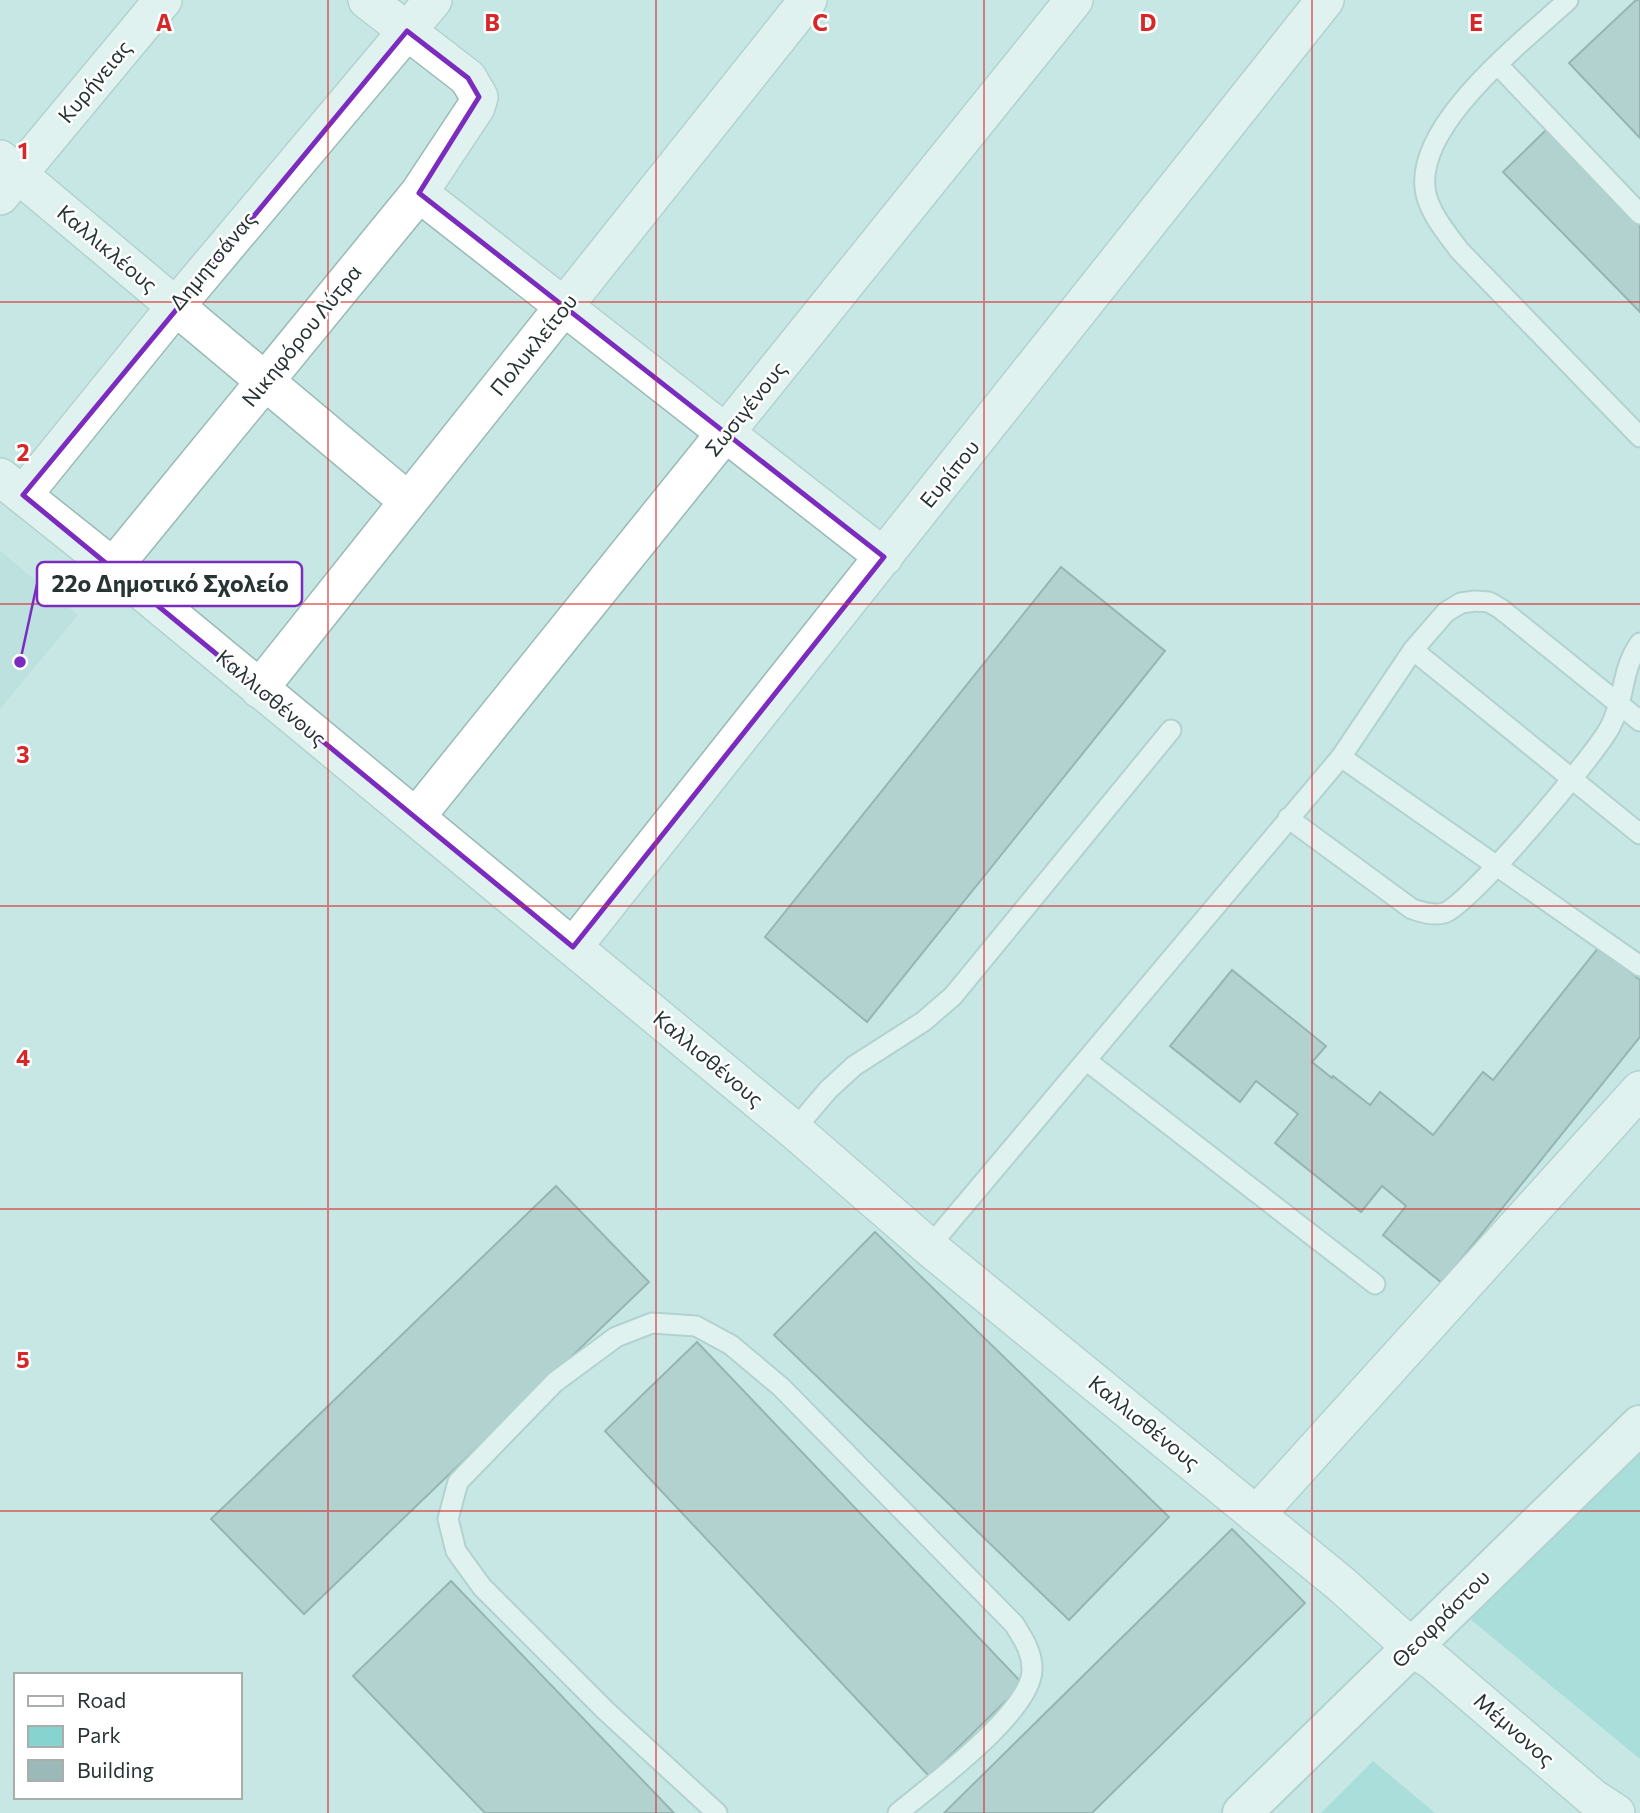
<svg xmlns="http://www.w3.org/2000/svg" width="1640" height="1813" viewBox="0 0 1640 1813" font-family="Commissioner,sans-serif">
  <rect width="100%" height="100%" fill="#c6e7e4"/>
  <path fill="#b1dad7" d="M0 551 78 615 0 709Z"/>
  <path fill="#86d3cf" d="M1640 1443V1759L1464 1614Z
    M1373 1761 1435 1813H1321Z"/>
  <path fill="#9ab9b7" stroke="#5b7977" stroke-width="2" d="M1636 0H1640V138L1569 63Z
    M1546 130 1640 226V312L1503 172Z
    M1061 567 1165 651 867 1022 765 937Z
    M1599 947 1640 980V1037L1442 1283 1383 1235 1406 1206 1382 1186 1361 1212 1275 1143 1298 1114 1256 1081 1240 1102 1170 1046 1232 970 1326 1046 1312 1062 1332 1078 1333 1076 1370 1105 1380 1092 1433 1135 1483 1072 1493 1080Z
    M556 1186 649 1282 304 1614 211 1519Z
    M875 1232 1169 1517 1069 1620 774 1335Z
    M697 1342 1023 1684 929 1776 605 1431Z
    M1232 1529 1305 1603 1092 1813H944Z
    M451 1581 674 1813H485L353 1676Z"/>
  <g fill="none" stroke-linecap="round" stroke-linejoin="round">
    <g stroke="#99b9b6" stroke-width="23">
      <path id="service" d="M1568 0C1524 41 1411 127 1426 194 1431 215 1446 232 1459 250L1640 437
        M1498 65 1640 214
        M1413 650 1640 834
        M1341 757 1640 966
        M1288 818 1412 909C1422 912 1433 916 1444 913 1469 905 1595 756 1610 727 1626 697 1620 672 1640 643
        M1087 1061 1375 1284
        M794 1130 828 1090 854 1066 924 1021 953 996 1171 730
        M929 1247 1341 757 1413 650 1446 612 1461 603 1475 601 1489 602 1501 609 1640 721
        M717 1813 606 1711 482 1587 456 1551 448 1519 458 1482 555 1382 616 1337 652 1323 696 1326 731 1345 781 1387 1014 1624C1023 1639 1032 1651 1032 1669 1033 1711 930 1786 898 1813"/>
    </g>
    <g stroke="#99b9b6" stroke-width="40">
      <path id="minor" d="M0 159 408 501
        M419 193 884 557
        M0 196 163 0
        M0 477 113 567 794 1130 929 1247 1341 1584 1412 1648 1433 1661 1593 1798 1616 1813
        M23 495 176 306 433 0
        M113 567 419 193 476 107 479 97 468 78 367 0
        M259 689 808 0
        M416 817 1074 0
        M573 947 1325 0
        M1256 1515 1640 1090"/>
    </g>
    <g stroke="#99b9b6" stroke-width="42">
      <path id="tertiary" d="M1242 1813 1640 1425"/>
    </g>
    <use href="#service" stroke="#fff" stroke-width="19"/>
    <use href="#minor" stroke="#fff" stroke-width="37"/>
    <use href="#tertiary" stroke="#fff" stroke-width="38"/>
  </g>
  <path d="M0 0H1640V1813H0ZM407 31 468 78 479 97 419 193 884 557 573 947 23 495Z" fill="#c6e7e4" fill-opacity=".55" fill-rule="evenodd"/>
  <path fill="none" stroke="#7b2cbf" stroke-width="5" stroke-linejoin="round" d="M407 31 468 78 479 97 419 193 884 557 573 947 23 495Z"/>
  <path fill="none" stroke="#d62828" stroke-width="2" stroke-opacity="0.55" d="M328 0V1813M656 0V1813M984 0V1813M1312 0V1813M0 302H1640M0 604H1640M0 906H1640M0 1209H1640M0 1511H1640"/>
  <g text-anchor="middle" stroke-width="5" stroke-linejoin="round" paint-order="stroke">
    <g font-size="21" fill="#273433" stroke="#fff">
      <text transform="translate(95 82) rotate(-50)" y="7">Κυρήνειας</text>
      <text transform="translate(107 249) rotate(40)" y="7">Καλλικλέους</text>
      <text transform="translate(213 261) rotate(-50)" y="7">Δημητσάνας</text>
      <text transform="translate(302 336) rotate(-51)" y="7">Νικηφόρου Λύτρα</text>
      <text transform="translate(534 345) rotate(-51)" y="7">Πολυκλείτου</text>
      <text transform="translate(746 409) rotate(-51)" y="7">Σωσιγένους</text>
      <text transform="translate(950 474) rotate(-51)" y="7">Ευρίπου</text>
      <text transform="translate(271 698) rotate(40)" y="7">Καλλισθένους</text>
      <text transform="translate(708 1059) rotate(40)" y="7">Καλλισθένους</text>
      <text transform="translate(1144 1423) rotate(39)" y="7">Καλλισθένους</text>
      <text transform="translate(1441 1619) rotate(-45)" y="7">Θεοφράστου</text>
      <text transform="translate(1514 1730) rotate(41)" y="7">Μέμνονος</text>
    </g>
  </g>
  <g font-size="23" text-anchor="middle" font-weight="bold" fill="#d62828" stroke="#fff" stroke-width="5" stroke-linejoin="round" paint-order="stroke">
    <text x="164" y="31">A</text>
    <text x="492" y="31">B</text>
    <text x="820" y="31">C</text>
    <text x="1148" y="31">D</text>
    <text x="1476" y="31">E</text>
    <text x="23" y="159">1</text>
    <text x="23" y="461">2</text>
    <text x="23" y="763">3</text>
    <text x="23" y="1066">4</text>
    <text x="23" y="1368">5</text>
  </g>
  <path fill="none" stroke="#7b2cbf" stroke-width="2.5" d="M20 662L37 584"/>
  <circle fill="#7b2cbf" stroke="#fff" stroke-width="2.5" cx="20" cy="662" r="7"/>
  <rect fill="#fff" stroke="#7b2cbf" stroke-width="2.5" x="37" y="562" width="265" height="44" rx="7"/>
  <g font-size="23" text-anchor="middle" font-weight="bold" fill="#273433">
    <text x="170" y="592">22ο Δημοτικό Σχολείο</text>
  </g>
  <rect x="14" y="1673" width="228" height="126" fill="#ffffff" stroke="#a9aead" stroke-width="2"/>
  <rect x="28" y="1696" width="35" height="10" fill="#ffffff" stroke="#a9aead" stroke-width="2"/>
  <text x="77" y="1708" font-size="21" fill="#273433">Road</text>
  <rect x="28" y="1726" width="35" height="21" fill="#86d3cf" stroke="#a9aead" stroke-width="2"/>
  <text x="77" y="1743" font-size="21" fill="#273433">Park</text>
  <rect x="28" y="1760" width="35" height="21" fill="#9ab9b7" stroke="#a9aead" stroke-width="2"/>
  <text x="77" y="1778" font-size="21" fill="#273433">Building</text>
</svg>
